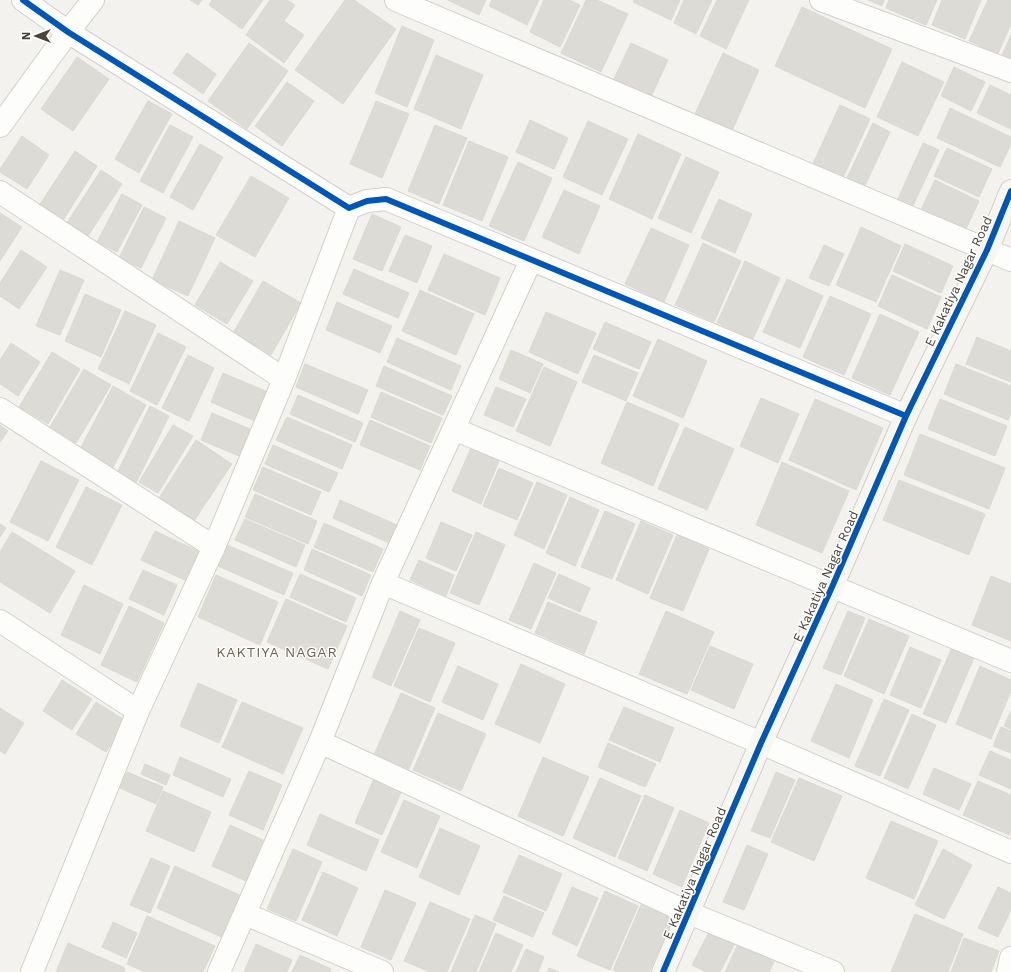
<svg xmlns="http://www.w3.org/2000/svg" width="1011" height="972" viewBox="0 0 1011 972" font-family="'Work Sans',sans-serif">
  <rect width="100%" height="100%" fill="#f3f2ee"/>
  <path fill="#dddbd6" stroke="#dbd9d3" d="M190 0H202L198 5Z
    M212 0H263L242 29 209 5Z
    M270 0H287L295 5 284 21 304 35 284 63 246 35Z
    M345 0H354L396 29 343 104 295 70Z
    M448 0H486L479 15Z
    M492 0H539L527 25 489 6Z
    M544 0H569L580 5 560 47 530 32Z
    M586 0H597L628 14 601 72 561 53Z
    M634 0H680L671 20 633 2Z
    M684 0H712L696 34 674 23Z
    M717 0H749L726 49 700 36Z
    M868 0H884L882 6Z
    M889 0H937L926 25 886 8Z
    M942 0H981L965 39 932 25Z
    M988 0H1011V24L998 54 969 41Z
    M802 7 892 49 865 108 775 66Z
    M402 26 434 40 407 107 375 93Z
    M1011 35V59L1002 55Z
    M249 43 288 71 247 129 208 101Z
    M631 43 668 60 650 99 613 81Z
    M187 53 216 74 203 94 173 73Z
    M723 53 759 70 731 133 694 116Z
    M436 55 483 75 461 129 414 109Z
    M77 57 109 79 73 131 41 109Z
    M902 62 944 82 918 136 877 117Z
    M954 67 985 82 971 111 941 96Z
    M287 82 314 101 282 146 255 126Z
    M990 85 1011 95V129L977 113Z
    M148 101 172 114 139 173 115 159Z
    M376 101 409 114 382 178 350 164Z
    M840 105 870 119 841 182 811 168Z
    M950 108 1011 137V144L1000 167 937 138Z
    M530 120 568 138 554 169 516 152Z
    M588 121 628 139 602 195 563 177Z
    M873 123 890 132 863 190 845 182Z
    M170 125 193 137 163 193 140 181Z
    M435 125 467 138 439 204 408 191Z
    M638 134 681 154 652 219 609 199Z
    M22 136 49 155 27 189 0 172V169Z
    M469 141 508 157 482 221 443 205Z
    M923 143 939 150 911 210 896 203Z
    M200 144 223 157 193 210 170 197Z
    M947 148 992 169 979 197 934 176Z
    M75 151 97 166 64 219 40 204Z
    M686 157 719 172 691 233 658 218Z
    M518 162 552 178 524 241 489 226Z
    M101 170 122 184 88 236 67 223Z
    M251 176 289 198 255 257 216 235Z
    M935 180 979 201 964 233 920 212Z
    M564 190 600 206 579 254 542 237Z
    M122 194 142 205 117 252 97 242Z
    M719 199 752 214 735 253 701 238Z
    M144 207 166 218 141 268 119 258Z
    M0 213 22 227 0 261Z
    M372 214 401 227 382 271 353 259Z
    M179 221 215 238 188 296 152 280Z
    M861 227 901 246 876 302 836 285Z
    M651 228 689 245 664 302 625 284Z
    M405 235 432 246 417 283 389 271Z
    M703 243 741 261 714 322 675 305Z
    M905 244 953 266 941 293 893 271Z
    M824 245 844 254 829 286 809 278Z
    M21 250 47 267 19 309 0 296V283Z
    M444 254 500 278 485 315 428 290Z
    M745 261 780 278 753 339 717 323Z
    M220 262 253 281 227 324 195 305Z
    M354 269 409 293 398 318 343 294Z
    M60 270 84 280 60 335 36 326Z
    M892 275 941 297 927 329 878 306Z
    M787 279 823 296 800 348 763 332Z
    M263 281 301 303 271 355 233 333Z
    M420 290 474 314 456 355 402 331Z
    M85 294 121 310 101 357 65 341Z
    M830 296 871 314 844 375 803 357Z
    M337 302 392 326 380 353 326 330Z
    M125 311 156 325 129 384 98 369Z
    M546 312 596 333 578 374 529 352Z
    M880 314 919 332 890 395 852 378Z
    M605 322 651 342 639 369 593 349Z
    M158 333 186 347 157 405 130 391Z
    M977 337 1011 351V382L966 364Z
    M397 338 461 366 451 390 387 362Z
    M658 339 707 361 683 418 633 396Z
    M11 343 40 362 18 396 0 384V360Z
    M511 350 543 364 530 393 499 379Z
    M52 352 80 369 48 424 19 407Z
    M188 355 214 368 189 421 162 408Z
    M594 355 638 373 626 401 582 382Z
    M305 364 368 390 358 414 296 387Z
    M956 364 1011 386V413L1008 420 944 394Z
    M384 366 452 396 443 415 376 386Z
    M544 367 577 382 550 446 516 431Z
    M84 369 111 385 76 443 50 427Z
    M223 373 268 392 255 421 211 402Z
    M113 386 146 405 111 471 78 453Z
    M496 387 526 399 513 427 484 415Z
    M381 392 442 418 431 443 371 417Z
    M298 395 363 423 355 442 290 414Z
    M761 398 799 414 778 463 740 446Z
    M815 399 883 428 856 490 789 460Z
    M940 399 1007 426 995 456 928 429Z
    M627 402 679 424 653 486 601 463Z
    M150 406 169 416 136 483 117 473Z
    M212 413 250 429 239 456 201 440Z
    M287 417 352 445 342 469 276 440Z
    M370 420 430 446 420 470 360 445Z
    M0 425 8 431 0 442Z
    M173 425 193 436 158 493 139 482Z
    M685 427 734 449 707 510 658 489Z
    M920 434 1005 468 989 509 904 475Z
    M196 440 232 464 194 521 159 498Z
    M273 445 338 473 329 492 265 464Z
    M471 448 499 461 481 504 452 491Z
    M41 461 79 480 48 541 10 522Z
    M782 462 849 491 822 553 756 525Z
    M263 467 321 492 311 515 253 490Z
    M499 468 533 483 517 520 483 506Z
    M899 480 985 514 969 555 883 520Z
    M537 482 567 495 544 549 514 535Z
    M86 487 122 505 92 565 56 547Z
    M255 494 317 521 308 544 245 517Z
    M570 497 599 510 575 566 546 553Z
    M340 500 397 525 389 543 333 518Z
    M605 511 635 524 612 579 581 567Z
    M245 519 305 545 296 567 235 540Z
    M641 521 673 535 648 594 616 580Z
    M441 522 472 535 456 571 426 558Z
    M324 523 383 549 373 572 314 547Z
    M0 524 6 528 0 537Z
    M155 531 200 552 187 581 141 560Z
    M12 532 75 571 50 613 0 582V552Z
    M476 532 505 545 479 605 450 593Z
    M677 535 709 549 683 611 650 598Z
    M227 545 293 573 284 595 218 566Z
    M312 549 371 575 362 596 304 570Z
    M419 560 454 575 446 596 410 580Z
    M534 563 556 573 531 629 509 620Z
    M143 570 177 585 164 615 129 599Z
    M300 574 356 598 346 622 290 597Z
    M559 574 590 588 580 612 548 598Z
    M216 575 278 602 260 645 198 617Z
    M991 576 1011 584V641L972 625Z
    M84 585 123 604 100 654 61 635Z
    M286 599 347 626 328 669 267 642Z
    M548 602 597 622 584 654 535 633Z
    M129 606 164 623 137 682 101 665Z
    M400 611 420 620 391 686 372 677Z
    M666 611 714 632 687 694 639 674Z
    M848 611 865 618 841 675 823 668Z
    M869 619 909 636 884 694 844 676Z
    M419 628 455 643 430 702 394 686Z
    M954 643 976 653 946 723 923 714Z
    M710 646 753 664 734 709 691 690Z
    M910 647 941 660 921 708 890 695Z
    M521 664 565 684 540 743 495 724Z
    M458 666 498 684 483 720 442 702Z
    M980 666 1011 680V691L991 739 956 724Z
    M62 680 92 699 72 730 43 711Z
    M198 683 237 700 219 743 180 726Z
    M836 684 873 700 849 758 811 741Z
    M401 693 435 708 409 769 374 755Z
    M884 699 909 710 880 776 855 766Z
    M96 702 126 721 106 752 76 734Z
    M242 702 303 728 283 774 222 747Z
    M624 707 674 728 660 762 609 740Z
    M0 708 24 723 5 754 0 751Z
    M1011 711V729L1004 726Z
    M438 713 486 734 461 791 413 770Z
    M912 714 936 725 908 789 884 778Z
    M1001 727 1011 731V753L993 746Z
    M608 743 656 764 645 787 598 767Z
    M990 751 1011 760V789L979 775Z
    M180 757 231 779 223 797 173 775Z
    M543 757 589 777 563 836 518 816Z
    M145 764 170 775 166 785 141 774Z
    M934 768 971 784 959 810 923 794Z
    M249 771 282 785 263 830 229 815Z
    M127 772 163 787 156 804 120 788Z
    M776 772 795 780 770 838 751 831Z
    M375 776 403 788 382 835 355 823Z
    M600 778 641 796 615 857 573 838Z
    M799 778 842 796 814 861 771 842Z
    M978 781 1011 795V830L1009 835 963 815Z
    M163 791 211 812 194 852 146 831Z
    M645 795 674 808 647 871 618 858Z
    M404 800 440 816 417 868 381 852Z
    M680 810 709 823 682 887 653 874Z
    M320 814 379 840 366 871 307 845Z
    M891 821 938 841 914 899 866 878Z
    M230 825 263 840 246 881 212 866Z
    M440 828 480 846 459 895 419 877Z
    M747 845 768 854 744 910 723 902Z
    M293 849 322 862 296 921 267 909Z
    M943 849 972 865 944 919 915 905Z
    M519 855 562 874 546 911 503 892Z
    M151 858 170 866 150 913 130 905Z
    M175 866 244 897 226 939 157 908Z
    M323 872 358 888 337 936 302 920Z
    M572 887 598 898 577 946 552 934Z
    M998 887 1011 893V910L998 937 978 928Z
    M385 890 416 903 391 960 361 947Z
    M605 891 638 906 610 970 577 956Z
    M504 896 544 913 533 937 493 920Z
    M430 902 470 919 447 972H430L404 961Z
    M641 905 673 919 649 972H617L613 970Z
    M915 914 963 934 948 972H891Z
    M475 915 496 924 476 972H451Z
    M147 916 215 946 203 972H145L127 964Z
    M113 922 137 933 126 958 102 947Z
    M710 930 735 943 720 972H706L692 965Z
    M496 933 523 945 511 972H479Z
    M964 938 999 951 991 972H951Z
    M68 943 125 968 124 972H56Z
    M256 944 292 960 287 972H244Z
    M738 944 774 962 769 972H725Z
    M526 949 544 957 538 972H516Z
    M300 955 331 969 330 972H292Z
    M549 968 559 972H547Z"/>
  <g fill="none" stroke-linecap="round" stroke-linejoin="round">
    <g stroke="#d1d0cb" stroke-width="24">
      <path id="street" d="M23 0 68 32 349 208 367 201 386 199 906 416
        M396 0 1011 260
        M821 0 1011 71
        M0 126 68 32 93 0
        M0 192 284 379
        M0 409 214 547
        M454 429 1011 661
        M383 583 761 743 1011 852
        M0 621 138 711
        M320 742 689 913 833 972
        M245 914 382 972
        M32 972 138 711 214 547 284 379 349 208
        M219 972 320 742 383 583 531 260
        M1008 972 1011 958"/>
    </g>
    <g stroke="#d2cfc5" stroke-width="24">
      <path id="secondary" d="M663 972 761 743 832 587 906 416 987 250 1011 191"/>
    </g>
    <use href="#street" stroke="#fdfdfc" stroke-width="22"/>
    <use href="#secondary" stroke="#f7f6f1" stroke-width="22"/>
    <g stroke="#fff" stroke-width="8">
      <path id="cycleway" d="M23 0 68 32 349 208 367 201 386 199 906 416
        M663 972 761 743 832 587 906 416 987 250 1011 191"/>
    </g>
    <use href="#cycleway" stroke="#0057b8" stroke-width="6"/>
  </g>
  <g text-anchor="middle" stroke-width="3" stroke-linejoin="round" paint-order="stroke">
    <g font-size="13" fill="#4a4438" stroke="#fff">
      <text transform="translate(958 281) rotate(-65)" y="5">E Kakatiya Nagar Road</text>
      <text transform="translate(825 576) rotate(-66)" y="5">E Kakatiya Nagar Road</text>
      <text transform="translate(694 873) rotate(-67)" y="5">E Kakatiya Nagar Road</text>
    </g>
    <g font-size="14" letter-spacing="1" fill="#6d624f" stroke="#fff">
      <text x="277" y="657">KAKTIYA NAGAR</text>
    </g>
  </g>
  <g transform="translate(36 36) rotate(270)" stroke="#ffffff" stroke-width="3" paint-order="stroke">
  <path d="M0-3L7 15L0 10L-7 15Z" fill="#4a4438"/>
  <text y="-6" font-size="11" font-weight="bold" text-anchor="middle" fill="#4a4438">N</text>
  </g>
</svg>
